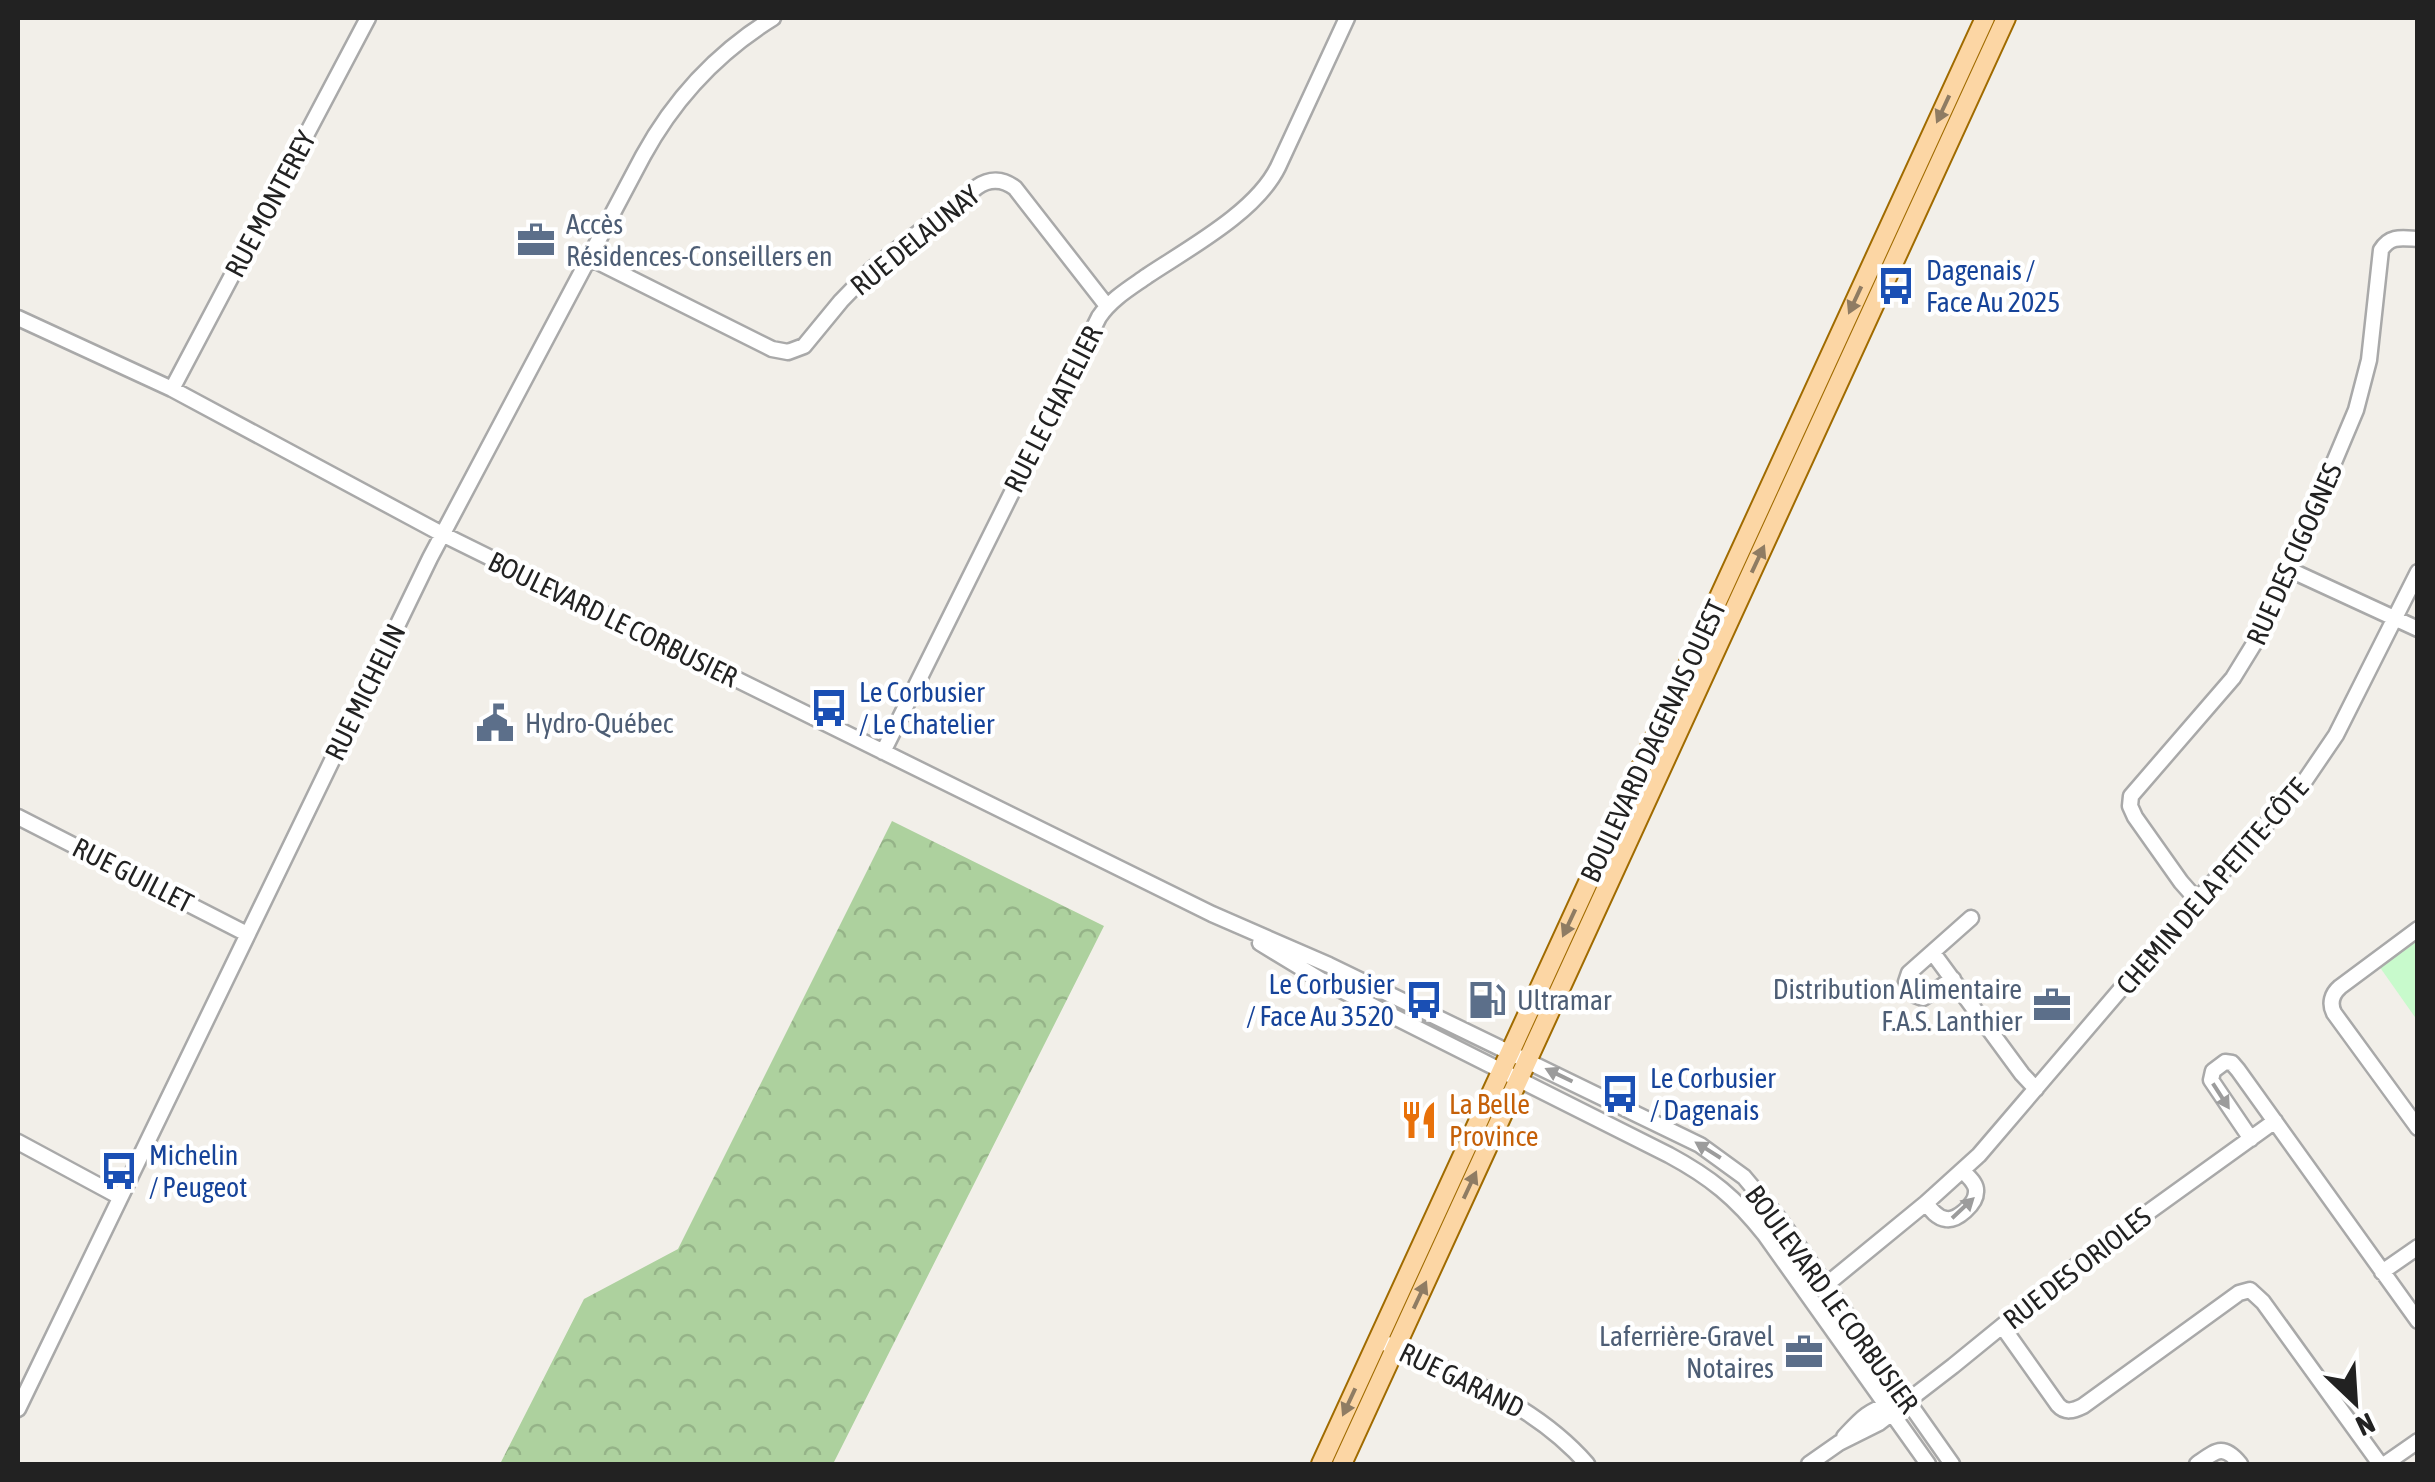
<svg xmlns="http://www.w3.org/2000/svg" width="2435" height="1482" viewBox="0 0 2435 1482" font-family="'Asap Condensed',sans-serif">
  <defs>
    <pattern id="forest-crowns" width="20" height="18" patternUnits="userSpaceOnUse" patternTransform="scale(2.5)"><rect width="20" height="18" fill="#add19e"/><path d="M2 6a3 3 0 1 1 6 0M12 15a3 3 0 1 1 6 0" fill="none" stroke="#95b388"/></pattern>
  </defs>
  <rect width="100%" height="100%" fill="#f2efe9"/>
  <path fill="url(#forest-crowns)" d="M892 821 1104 926 833 1464H500L584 1299 678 1249Z"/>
  <path fill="#c8facc" d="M2417 938V1020L2379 966Z"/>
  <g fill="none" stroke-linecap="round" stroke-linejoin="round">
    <g stroke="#a9a9a9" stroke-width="19">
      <path id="minor" d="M588 257 772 349 788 352 804 346 841 301 872 269 977 187C990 178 1003 179 1015 188L1107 306
        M18 318 172 389 442 534 1212 914 1329 965 1700 1145 1744 1177 1780 1220 1952 1464
        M172 389 368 18
        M2290 570 2418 629
        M883 752 1099 317C1111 299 1130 288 1147 276 1189 248 1256 212 1278 167L1347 18
        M18 817 247 934
        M2197 900 2181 882 2135 817 2130 806 2131 796 2233 678 2265 626 2356 410 2369 360 2381 250C2390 235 2402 238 2418 239
        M2418 929 2340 987C2332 994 2329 1003 2334 1013L2418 1128
        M1260 943 1321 980 1669 1155C1710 1177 1736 1198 1765 1235L1928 1464
        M1933 953 2022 1074 2036 1089
        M1953 979 1923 998 1915 995 1906 982 1909 973 1971 918
        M2251 1139 2211 1080 2213 1071 2225 1062 2232 1063 2238 1070 2418 1321
        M18 1142 120 1197
        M1926 1203C1931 1210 1937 1218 1946 1219 1957 1221 1976 1204 1976 1192 1977 1183 1968 1177 1963 1171
        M2382 1272 2418 1247
        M1826 1285 1926 1203 1979 1155 2197 900 2302 785 2336 735 2418 572
        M2002 1326 2058 1405C2065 1413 2073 1411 2083 1406L2239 1293 2250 1290 2263 1302 2380 1464
        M1378 1340C1453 1374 1532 1401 1587 1464
        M18 1409 430 558 643 156C674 99 718 52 773 18
        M1844 1437C1861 1419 1867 1411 1891 1404
        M1809 1464 1839 1443 1879 1423 1953 1366 2093 1252 2275 1121
        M2197 1464C2216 1451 2223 1443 2240 1464
        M2385 1464 2418 1441"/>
    </g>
    <g stroke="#a06b00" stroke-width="22">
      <path id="major" d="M1321 1464 1985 18
        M1342 1464 2006 18"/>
    </g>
    <use href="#minor" stroke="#fff" stroke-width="14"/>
    <use href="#major" stroke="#fcd6a4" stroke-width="18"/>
  </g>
  <defs><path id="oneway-solid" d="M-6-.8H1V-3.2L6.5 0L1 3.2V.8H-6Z" transform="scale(2.5)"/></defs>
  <g fill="#8f7c63">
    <use href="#oneway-solid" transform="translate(1943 109) rotate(115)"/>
    <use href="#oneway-solid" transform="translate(1855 300) rotate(115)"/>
    <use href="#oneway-solid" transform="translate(1758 559) rotate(-65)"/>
    <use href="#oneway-solid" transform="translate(1569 923) rotate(115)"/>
    <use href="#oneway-solid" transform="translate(1470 1185) rotate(-65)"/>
    <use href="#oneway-solid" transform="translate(1420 1295) rotate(-65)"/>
    <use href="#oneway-solid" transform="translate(1349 1402) rotate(115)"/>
  </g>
  <g fill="#9c9c9c">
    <use href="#oneway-solid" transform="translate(1559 1075) rotate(-154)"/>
    <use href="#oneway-solid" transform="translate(2221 1096) rotate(57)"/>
    <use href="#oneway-solid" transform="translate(1708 1150) rotate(-148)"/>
    <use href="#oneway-solid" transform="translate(1963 1208) rotate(-43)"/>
  </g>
  <defs>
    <g id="office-bare" transform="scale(3)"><path d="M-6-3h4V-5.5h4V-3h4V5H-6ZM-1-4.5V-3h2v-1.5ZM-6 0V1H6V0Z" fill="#5c6f8a" stroke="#fff" stroke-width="2.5" paint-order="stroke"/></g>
    <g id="bus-bare" transform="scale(3)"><path d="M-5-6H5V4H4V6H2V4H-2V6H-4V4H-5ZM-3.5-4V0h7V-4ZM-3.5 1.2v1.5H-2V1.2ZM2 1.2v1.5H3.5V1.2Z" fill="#1a4fb4" stroke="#fff" stroke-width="2.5" paint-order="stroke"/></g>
    <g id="civic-bare" transform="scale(3)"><path d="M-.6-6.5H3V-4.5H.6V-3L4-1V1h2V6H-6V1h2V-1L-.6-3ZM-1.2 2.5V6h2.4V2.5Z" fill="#5c6f8a" stroke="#fff" stroke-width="2.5" paint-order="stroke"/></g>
    <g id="fuel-bare" transform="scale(3)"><path d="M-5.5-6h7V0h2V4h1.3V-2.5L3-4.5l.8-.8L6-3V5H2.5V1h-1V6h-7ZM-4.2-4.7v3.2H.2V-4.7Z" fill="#5c6f8a" stroke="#fff" stroke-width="2.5" paint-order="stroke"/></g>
    <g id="restaurant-bare" transform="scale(3)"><path d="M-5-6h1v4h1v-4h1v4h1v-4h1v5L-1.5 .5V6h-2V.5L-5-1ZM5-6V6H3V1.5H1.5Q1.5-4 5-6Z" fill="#e8710a" stroke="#fff" stroke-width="2.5" paint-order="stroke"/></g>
  </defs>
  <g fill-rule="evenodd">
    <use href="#office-bare" x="536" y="240"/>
    <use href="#bus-bare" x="1896" y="286"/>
    <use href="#bus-bare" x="829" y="708"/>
    <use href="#civic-bare" x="495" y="723"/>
    <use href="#bus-bare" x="1424" y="1000"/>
    <use href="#fuel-bare" x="1487" y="1000"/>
    <use href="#office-bare" x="2052" y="1005"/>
    <use href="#bus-bare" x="1620" y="1094"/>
    <use href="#restaurant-bare" x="1419" y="1120"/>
    <use href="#bus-bare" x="119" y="1171"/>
    <use href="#office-bare" x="1804" y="1352"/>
  </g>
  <g text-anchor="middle" stroke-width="9" stroke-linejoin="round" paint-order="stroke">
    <g font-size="28" fill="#222" stroke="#fff">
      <text transform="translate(270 204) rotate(-62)" y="10">RUE MONTEREY</text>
      <text transform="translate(915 240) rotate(-39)" y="10">RUE DELAUNAY</text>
      <text transform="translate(1053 409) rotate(-63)" y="10">RUE LE CHATELIER</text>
      <text transform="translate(2294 554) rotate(-66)" y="10">RUE DES CIGOGNES</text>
      <text transform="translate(613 619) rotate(26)" y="10">BOULEVARD LE CORBUSIER</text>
      <text transform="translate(365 692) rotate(-64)" y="10">RUE MICHELIN</text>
      <text transform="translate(1653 741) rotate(-65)" y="10">BOULEVARD DAGENAIS OUEST</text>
      <text transform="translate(133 875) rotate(27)" y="10">RUE GUILLET</text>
      <text transform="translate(2212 886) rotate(-49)" y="10">CHEMIN DE LA PETITE-CÔTE</text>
      <text transform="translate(2077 1268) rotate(-38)" y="10">RUE DES ORIOLES</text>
      <text transform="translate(1832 1299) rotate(54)" y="10">BOULEVARD LE CORBUSIER</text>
      <text transform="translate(1462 1380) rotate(26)" y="10">RUE GARAND</text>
    </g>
    <g font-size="28" fill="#4e5e75" stroke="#fff" text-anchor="start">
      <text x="566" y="234">Accès<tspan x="566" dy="32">Résidences-Conseillers en</tspan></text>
      <text x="525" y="733">Hydro-Québec</text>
      <text x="2022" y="999" text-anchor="end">Distribution Alimentaire<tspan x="2022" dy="32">F.A.S. Lanthier</tspan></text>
      <text x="1517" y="1010">Ultramar</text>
      <text x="1774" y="1346" text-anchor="end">Laferrière-Gravel<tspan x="1774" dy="32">Notaires</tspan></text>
    </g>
    <g font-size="28" fill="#164399" stroke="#fff" text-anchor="start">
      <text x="1926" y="280">Dagenais /<tspan x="1926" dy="32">Face Au 2025</tspan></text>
      <text x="859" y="702">Le Corbusier<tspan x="859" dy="32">/ Le Chatelier</tspan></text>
      <text x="1394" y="994" text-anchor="end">Le Corbusier<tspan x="1394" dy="32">/ Face Au 3520</tspan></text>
      <text x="1650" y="1088">Le Corbusier<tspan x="1650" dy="32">/ Dagenais</tspan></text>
      <text x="149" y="1165">Michelin<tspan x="149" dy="32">/ Peugeot</tspan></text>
    </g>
    <g font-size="28" fill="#c56008" stroke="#fff" text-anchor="start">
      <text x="1449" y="1114">La Belle<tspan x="1449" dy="32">Province</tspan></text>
    </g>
  </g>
  <rect width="2435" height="1482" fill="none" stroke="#222222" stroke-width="40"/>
  <g transform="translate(2355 1402) rotate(155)" stroke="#ffffff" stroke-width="8" paint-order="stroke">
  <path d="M0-8L18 38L0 25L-18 38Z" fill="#222222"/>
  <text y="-15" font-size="28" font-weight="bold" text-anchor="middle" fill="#222222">N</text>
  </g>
</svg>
